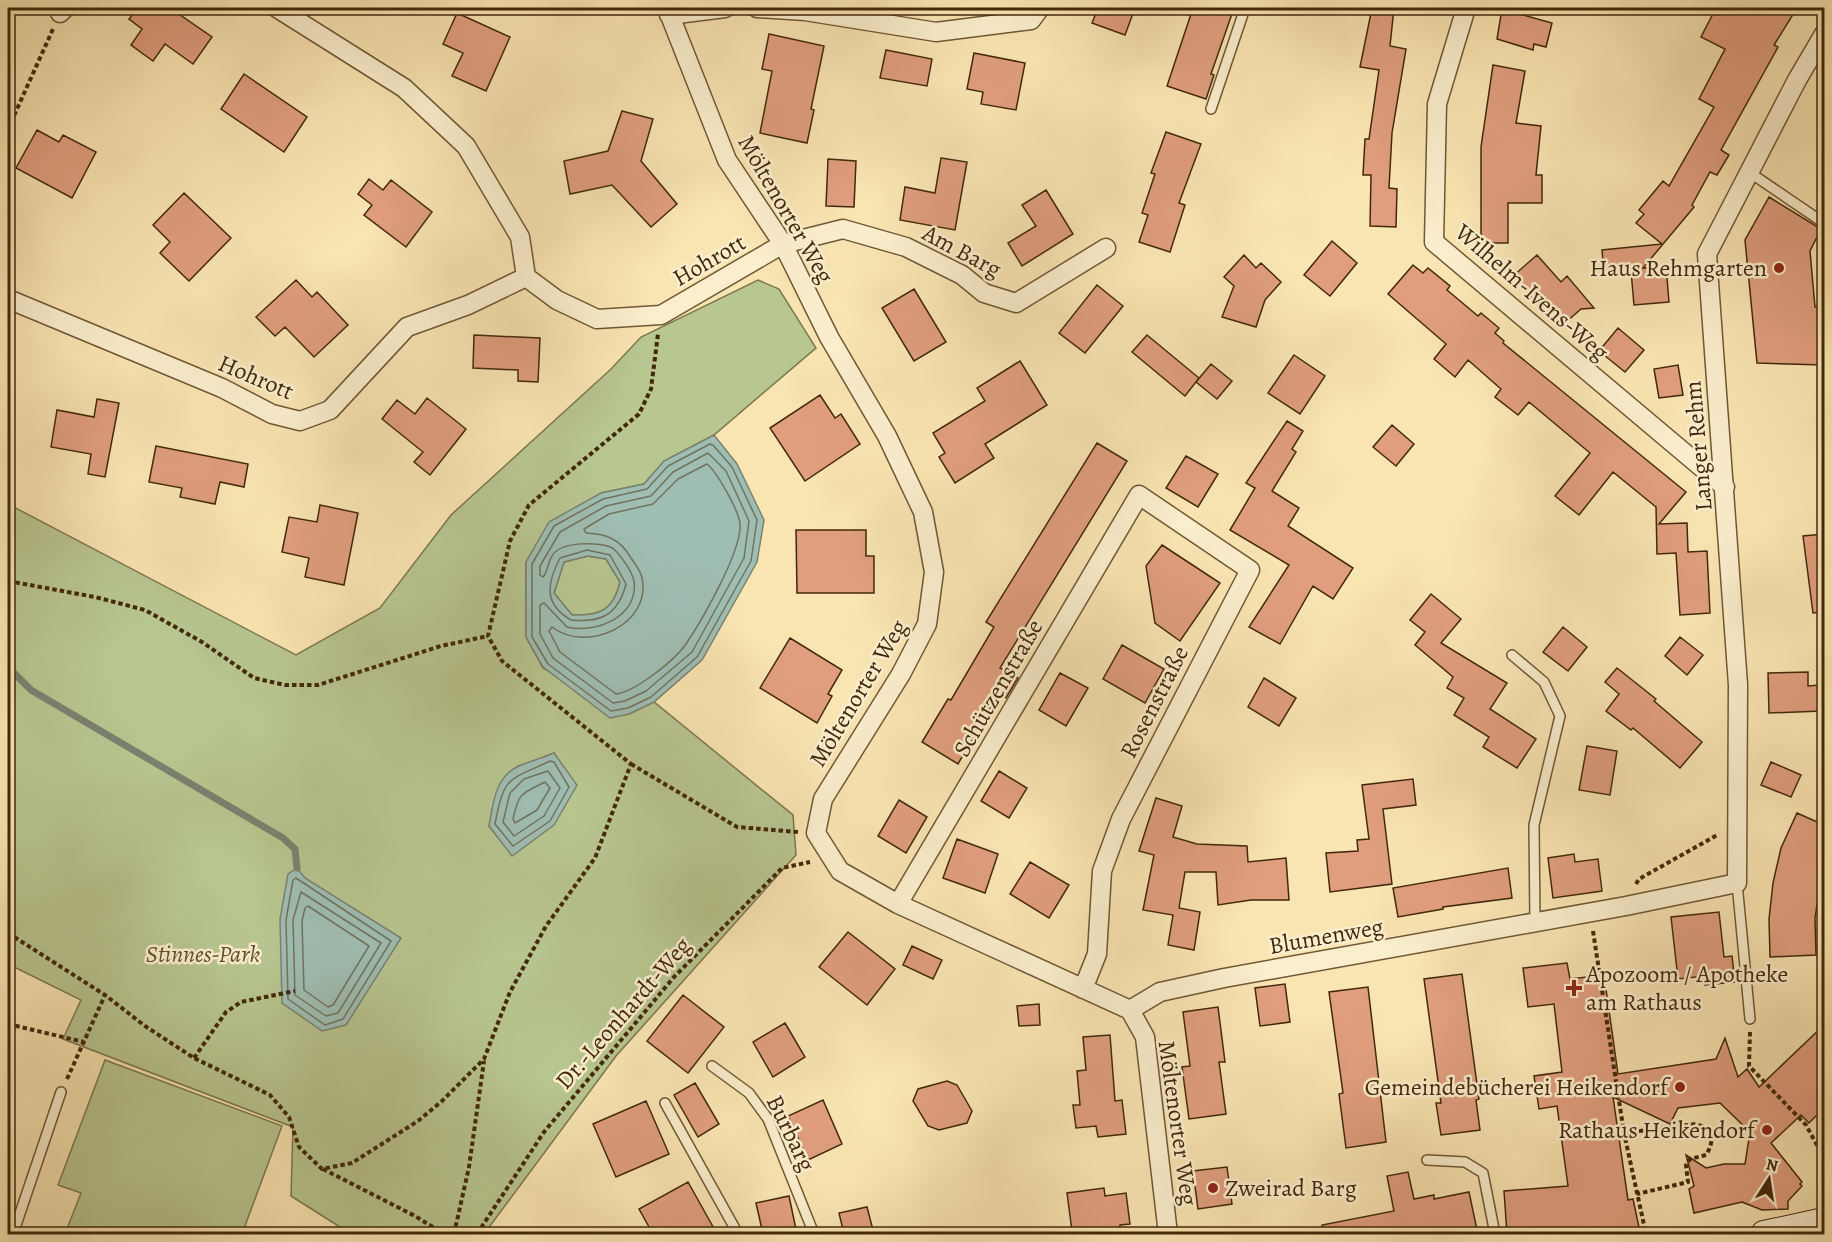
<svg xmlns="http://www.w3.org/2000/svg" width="1832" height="1242" viewBox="0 0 1832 1242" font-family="Alegreya,serif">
  <rect width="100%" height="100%" fill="#f9e5b2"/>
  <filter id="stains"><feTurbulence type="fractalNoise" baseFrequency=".00333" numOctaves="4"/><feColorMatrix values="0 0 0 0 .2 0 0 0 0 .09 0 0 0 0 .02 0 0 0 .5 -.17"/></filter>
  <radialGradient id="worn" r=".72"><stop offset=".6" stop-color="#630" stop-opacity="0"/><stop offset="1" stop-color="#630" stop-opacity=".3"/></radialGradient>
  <path fill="#b8c690" stroke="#7d774e" stroke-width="1.5" fill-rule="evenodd" d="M758 280 779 289 816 348 714 435 664 461 644 484 601 493 526 562V637L543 668 629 714 654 702 793 815 796 855 616 1056 484 1234H351L291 1196 293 1127 63 1039 81 1000 8 964V504L296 655 380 608 451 515 611 369 641 337ZM554 753 512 856V855L489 826 518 766 531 764Z
    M588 556 606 559 620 582C613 611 600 616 572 615L554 593 564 562Z
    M105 1060 282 1126 242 1234H65L81 1193 58 1185Z"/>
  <path fill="#9fbeb3" stroke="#7a8270" stroke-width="1.5" fill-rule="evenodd" d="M714 435 737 464 764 520 757 562 702 660 654 702 629 714 610 718 543 667 526 637V562L549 522 601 493 644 484 664 461ZM588 556 606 559 620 582C613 611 599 616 572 615L554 593 564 562Z
    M554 753 577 785 554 825 512 856 489 826C493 804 495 776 519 766 531 761 542 758 554 753Z
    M297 868 305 878 401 938 346 1025 322 1031 282 1003 280 919 288 874Z"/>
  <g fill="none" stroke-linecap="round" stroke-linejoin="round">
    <path stroke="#70735f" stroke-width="1.5" d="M710 444 713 445 732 467 757 520 751 561 697 657 651 697 628 708 611 711 548 664 532 637V564L554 526 603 499 647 489 668 466Z
      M708 453 726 471 749 521 744 558 692 652 646 691 625 701 613 703 553 658 540 634V605L544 603 567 627C595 634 639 617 634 581 632 571 621 556 614 549 601 541 560 541 552 556 548 562 548 571 543 577L540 575V566L560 532 606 506 651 496 673 472Z
      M707 464C717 472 739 511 740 524 742 551 702 620 686 644 675 660 635 692 616 694L560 652 549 631 552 627C587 654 652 624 642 578 641 571 635 564 631 558 620 539 607 534 586 533L584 529 609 514 653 504 678 479Z
      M587 550 610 555 626 584C618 615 601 623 571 620 543 604 547 583 560 558Z
      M550 761 554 762 569 787 550 821 513 846 495 824C504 774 509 781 550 761Z
      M548 771 560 788 544 816 514 836 503 822 510 793 524 779Z
      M545 782 550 788 537 810 515 823 513 819C519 792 521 794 545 782Z
      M296 878 391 941 343 1019 325 1025 288 999 286 920 293 880Z
      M301 892 381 943 338 1013 326 1016 295 995 293 920Z
      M308 906 369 946 333 1005 328 1007 304 990 302 921 305 908Z"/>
    <path stroke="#7a8270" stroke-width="7" d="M8 667 31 690 283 838 295 849 297 868"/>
  </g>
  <path fill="#e09e7e" stroke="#42280b" stroke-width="1.5" d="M137 8H170L212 37 193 64 165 44 153 61 131 45 142 29 129 19Z
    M1098 8H1135L1125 35 1092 23Z
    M1193 8H1234L1211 74 1214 75 1206 99 1167 86Z
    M1372 8H1394L1390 46 1406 49 1392 133 1389 188 1397 189 1396 227 1370 226 1371 175H1363L1365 139H1369L1379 70 1360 67Z
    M1716 8H1797L1774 45 1778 47 1721 150 1729 155 1717 175 1710 172 1692 205 1694 207 1643 268 1666 266 1669 302 1634 305 1631 271 1604 274 1602 250 1662 244 1636 223 1644 214 1639 210 1663 181 1669 186 1714 107 1699 99 1725 49 1701 37Z
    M1502 9 1552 23 1546 47 1534 44 1533 50 1497 39Z
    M457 13 510 37 486 91 452 76 463 53 443 44Z
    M769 34 824 46 811 109 814 110 807 143 760 133 772 71 762 69Z
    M886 50 932 59 927 86 880 78Z
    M974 53 1025 63 1016 110 981 104 983 92 967 89Z
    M1493 65 1525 71 1516 123 1541 126 1536 175H1542V203H1508V243H1481V147Z
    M244 74 307 117 284 152 221 109Z
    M622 111 653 119 641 161 677 204 651 227 612 185 570 194 564 161 608 151Z
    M37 130 59 142 63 135 96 152 72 198 16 168Z
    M1166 132 1201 144 1179 203 1185 205 1170 252 1139 242 1148 215 1142 213 1155 174 1151 173Z
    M941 158 967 162 955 230 900 220 905 187 935 193Z
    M828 159 856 161 854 207 826 206Z
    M369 179 383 190 391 180 432 212 406 247 364 215 372 205 358 194Z
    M1046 190 1073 234 1022 266 1008 243 1036 226 1022 205Z
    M184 193 231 238 189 281 160 253 170 242 153 225Z
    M1769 197 1821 229 1810 251 1815 307H1824V365L1757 363 1745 240Z
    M1332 241 1357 263 1330 296 1304 275Z
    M1244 255 1256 268 1261 263 1281 282 1265 300 1256 327 1222 317 1234 286 1224 277Z
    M1537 255 1561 282 1567 276 1594 308 1581 309 1565 323 1544 299 1538 304 1513 276Z
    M1413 265 1423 273 1428 268 1450 286 1447 290 1478 316 1481 313 1499 328 1495 333 1504 341 1503 343 1686 492 1659 524 1687 523 1688 552 1707 551 1710 613 1680 615 1676 553 1657 554 1656 507 1613 472 1579 515 1555 496 1590 453 1529 402 1518 415 1495 397 1501 389 1468 360 1455 377 1434 359 1446 344 1388 294Z
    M296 280 312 297 317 292 348 325 314 357 285 327 275 336 256 317Z
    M1097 285 1123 306 1085 353 1059 333Z
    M914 289 946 342 914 361 882 308Z
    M1618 328 1644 350 1625 372 1599 351Z
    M474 335 540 338 538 382 518 381V370L473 368Z
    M1147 335 1199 378 1185 396 1132 352Z
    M1294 355 1325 376 1300 414 1268 393Z
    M1020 361 1047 405 985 444 994 458 955 483 939 457 945 453 933 433 985 401 977 388Z
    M1211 364 1232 381 1217 399 1196 382Z
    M1678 365 1683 395 1659 398 1654 369Z
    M820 395 835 418 841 414 860 444 805 481 770 428Z
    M427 398 466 429 430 475 414 462 423 452 382 419 397 400 415 414Z
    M97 399 119 403 105 477 88 474 91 454 51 447 57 410 94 417Z
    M1287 421 1303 431 1292 449 1296 452 1272 491 1299 508 1288 526 1353 568 1333 599 1313 586 1280 644 1249 627 1289 565 1230 530 1255 488 1246 483Z
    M1392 425 1414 444 1396 466 1373 447Z
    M1097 443 1127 461 1000 668 1018 678 1006 698 1001 694 991 707 958 764 922 742 948 699 951 700 994 627 986 622Z
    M156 446 248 464 244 487 220 482 215 504 180 497 182 488 149 482Z
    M1186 456 1218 474 1198 507 1166 488Z
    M320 505 358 513 344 585 305 577 309 558 282 552 289 517 317 522Z
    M796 530H866V556H874V593H797Z
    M1824 534V612L1813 613 1803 536Z
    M1162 545 1220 583 1180 641 1155 623 1146 566Z
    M1431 594 1461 619 1441 643 1507 683 1490 709 1536 739 1517 768 1483 747 1489 737 1454 715 1464 698 1447 688 1453 677 1415 645 1425 632 1410 620Z
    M1563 627 1587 647 1568 671 1543 652Z
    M1680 637 1703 655 1687 675 1665 656Z
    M790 638 842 670 828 694 832 696 817 723 760 688Z
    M1122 645 1164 669 1145 703 1103 679Z
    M1617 668 1656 699 1654 701 1702 742 1680 768 1633 728 1631 730 1606 711 1619 694 1605 682Z
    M1808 672V686L1820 685 1821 711 1769 713 1768 673Z
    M1060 673 1088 688 1066 726 1039 710Z
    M1264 678 1296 698 1279 726 1248 707Z
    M1587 746 1617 751 1610 795 1579 790Z
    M1771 762 1801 775 1791 797 1761 785Z
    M999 771 1027 788 1009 818 981 801Z
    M1413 779 1416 805 1383 809 1392 884 1330 892 1326 853 1358 851 1357 840 1369 839 1362 785Z
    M1156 798 1182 806 1173 837 1197 844 1247 846 1248 862 1286 858 1289 900H1251L1218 905 1216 872H1185L1179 908 1200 912 1194 950 1168 945 1173 915 1143 910 1154 855 1139 851Z
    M899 800 927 817 906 853 878 836Z
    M1797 813 1824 825V858L1815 918 1816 955 1770 957 1769 919 1773 883 1781 848Z
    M957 839 998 854 985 893 943 878Z
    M1574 854 1575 862 1598 859 1602 891 1553 898 1548 858Z
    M1030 862 1069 885 1049 918 1010 894Z
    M1508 868 1512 898 1443 907V909L1398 917 1393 888Z
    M1719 912 1724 957 1732 956 1735 982 1705 985 1704 976 1678 979 1671 917Z
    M848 932 895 969 867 1005 819 967Z
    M912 946 942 960 933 979 903 965Z
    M1567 963 1570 979 1604 975 1618 1074 1716 1059 1725 1038 1738 1077 1747 1069 1759 1087 1824 1025V1108L1809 1123 1801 1115 1771 1143 1802 1182 1800 1184 1802 1186 1788 1201V1209L1762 1210 1742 1202 1694 1213 1689 1189 1694 1186 1686 1155 1706 1168 1724 1164H1745L1750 1132 1720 1103 1678 1108 1670 1124 1613 1097 1628 1200 1633 1199 1640 1232 1625 1234H1507L1504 1191 1568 1186 1557 1106 1539 1109 1534 1076 1562 1072 1554 1004 1528 1007 1523 968Z
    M1462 974 1479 1099 1476 1100 1480 1130 1441 1135 1436 1103H1441L1424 979Z
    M1285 984 1290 1022 1260 1026 1255 988Z
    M1368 987 1386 1142 1346 1148 1339 1094 1343 1093 1329 992Z
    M683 995 724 1027 688 1073 647 1041Z
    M1039 1004 1040 1025 1019 1026 1017 1006Z
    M1218 1007 1225 1062H1219L1226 1114 1189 1119 1182 1067 1190 1066 1183 1012Z
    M785 1023 805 1057 773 1077 753 1042Z
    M1110 1035 1115 1101 1122 1100 1126 1134 1098 1137 1096 1126 1076 1128 1073 1105H1080L1077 1071 1086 1070 1083 1037Z
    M947 1081 957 1085 972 1111 967 1123 939 1130 928 1126 913 1101 918 1089Z
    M695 1083 719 1124 698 1137 674 1095Z
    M823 1100 842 1144 808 1160 788 1116Z
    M646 1101 669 1154 616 1177 593 1124Z
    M1227 1167 1232 1204 1198 1209 1193 1171Z
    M1408 1172 1414 1199 1434 1195V1199L1469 1192 1477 1230 1452 1234H1323L1322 1225 1394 1211 1387 1176Z
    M688 1182 717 1234H653L639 1209Z
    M1104 1188 1105 1196 1126 1193 1130 1224 1120 1225 1121 1234H1082V1229L1072 1231 1067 1193Z
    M789 1196 797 1234H763L756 1203Z
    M867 1207 874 1234H844L839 1213Z"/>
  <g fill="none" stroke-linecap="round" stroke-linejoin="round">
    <g stroke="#705735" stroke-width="12">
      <path id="lane" d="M1211 109 1245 8
        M1749 172 1824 223
        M1512 655 1544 682 1560 716 1534 825 1535 922
        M1737 883 1750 1019
        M712 1066 749 1093 768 1119 814 1234
        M665 1103 738 1234
        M1427 1160 1465 1162 1483 1173 1495 1234
        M13 1234 61 1092"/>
    </g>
    <g stroke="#705735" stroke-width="21">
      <path id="street" d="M277 8 404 88 466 146 520 237 526 277 557 300 597 319 661 315 783 244 843 229 906 247 962 275 984 293 1016 303 1106 248
        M667 8 727 160 783 244 829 337 887 436 923 512 934 572 927 624 901 674 823 799 816 833 840 871 898 904 1130 1010 1145 1037 1168 1234
        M757 8 805 11 936 32 1031 20 1040 8
        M1466 8 1437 104 1434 242 1725 487
        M60 13 65 8
        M669 15 725 8
        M8 299 222 388 272 414 300 421 330 410 407 327 468 305 526 277
        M898 904 1139 495 1250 570 1121 819 1102 871 1097 954 1083 989
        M1130 1010 1160 992 1224 978 1626 906 1737 883 1738 685 1707 254 1797 80 1824 34"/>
    </g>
    <g stroke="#42280b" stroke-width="28">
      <path id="secondary" d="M1764 1234 1824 1221"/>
    </g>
    <path stroke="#42280b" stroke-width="4" stroke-dasharray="4.5 3" stroke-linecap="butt" d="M8 129 53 29
      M8 581 95 597 145 610 202 642 254 678 285 685H318L441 646 488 636
      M631 764 737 827 798 832
      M1636 884 1639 879 1719 834
      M1593 931 1624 1133 1646 1234
      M8 933 105 995 145 1026 194 1058 270 1095 289 1117 299 1147 322 1169 352 1163 418 1121 442 1101 484 1059 510 992 546 926 595 858 631 764 502 661 488 636 510 541 529 505 639 414 651 389 658 334
      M8 1024 84 1042
      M1750 1032 1749 1066 1806 1125 1824 1158
      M194 1058 226 1012 241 1002 295 991
      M67 1079 105 995
      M1624 1133 1696 1124C1713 1129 1715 1141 1706 1155L1690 1159 1686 1165 1688 1182 1637 1194
      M323 1169 415 1216 444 1234
      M454 1234 469 1167 484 1061
      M477 1234 544 1132 674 977 782 868 810 862"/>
    <use href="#lane" stroke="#fbeecd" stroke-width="9"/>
    <use href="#street" stroke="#fbeecd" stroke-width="18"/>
    <use href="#secondary" stroke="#fbeecd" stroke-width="26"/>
  </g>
  <g fill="#8f2418" stroke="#fbeecd" stroke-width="2">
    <circle cx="1779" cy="268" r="6"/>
    <path d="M1571 979h6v6h6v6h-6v6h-6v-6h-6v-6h6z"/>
    <circle cx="1680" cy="1087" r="6"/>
    <circle cx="1767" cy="1130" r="6"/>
    <circle cx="1213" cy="1188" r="6"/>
  </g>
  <g text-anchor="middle" stroke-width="5" stroke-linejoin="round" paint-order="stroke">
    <g font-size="24" fill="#42280b" stroke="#fbeecd">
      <text transform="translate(786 209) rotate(60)" y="8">Möltenorter Weg</text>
      <text transform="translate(962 251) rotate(28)" y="8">Am Barg</text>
      <text transform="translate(709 260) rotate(-30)" y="8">Hohrott</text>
      <text transform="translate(1532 292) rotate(41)" y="8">Wilhelm-Ivens-Weg</text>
      <text transform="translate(256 377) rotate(23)" y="8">Hohrott</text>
      <text transform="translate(1698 446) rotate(-95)" y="8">Langer Rehm</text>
      <text transform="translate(998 688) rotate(-60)" y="8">Schützenstraße</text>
      <text transform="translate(858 693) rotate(-59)" y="8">Möltenorter Weg</text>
      <text transform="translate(1154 702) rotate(-63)" y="8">Rosenstraße</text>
      <text transform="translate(1326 936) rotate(-10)" y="8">Blumenweg</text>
      <text transform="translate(623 1013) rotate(-49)" y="8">Dr.-Leonhardt-Weg</text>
      <text transform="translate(1178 1123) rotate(82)" y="8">Möltenorter Weg</text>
      <text transform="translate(791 1133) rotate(64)" y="8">Burbarg</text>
    </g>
    <g font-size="24" fill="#42280b" stroke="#fbeecd" text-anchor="end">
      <text x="1767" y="276">Haus Rehmgarten</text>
      <text x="1586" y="982" text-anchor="start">Apozoom / Apotheke<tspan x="1586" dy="28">am Rathaus</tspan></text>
      <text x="1668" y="1095">Gemeindebücherei Heikendorf</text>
      <text x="1755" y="1138">Rathaus Heikendorf</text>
      <text x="1225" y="1196" text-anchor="start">Zweirad Barg</text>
    </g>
    <g font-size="24" font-style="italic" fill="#60502c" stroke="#fbeecd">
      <text x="203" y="962">Stinnes-Park</text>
    </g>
  </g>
  <rect width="1832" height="1242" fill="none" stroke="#f9e5b2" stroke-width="30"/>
  <rect x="9" y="9" width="1814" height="1224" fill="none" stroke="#42280b" stroke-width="3"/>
  <rect x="15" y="15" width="1802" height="1212" fill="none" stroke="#42280b" stroke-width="1.5"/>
  <g transform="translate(1769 1179) rotate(12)" stroke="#fbeecd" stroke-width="4.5" paint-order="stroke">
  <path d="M0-4.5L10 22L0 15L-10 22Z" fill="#42280b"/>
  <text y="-9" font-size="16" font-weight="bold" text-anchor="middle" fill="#42280b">N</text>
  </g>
  <rect width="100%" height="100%" filter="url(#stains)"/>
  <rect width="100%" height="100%" fill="url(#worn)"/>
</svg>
